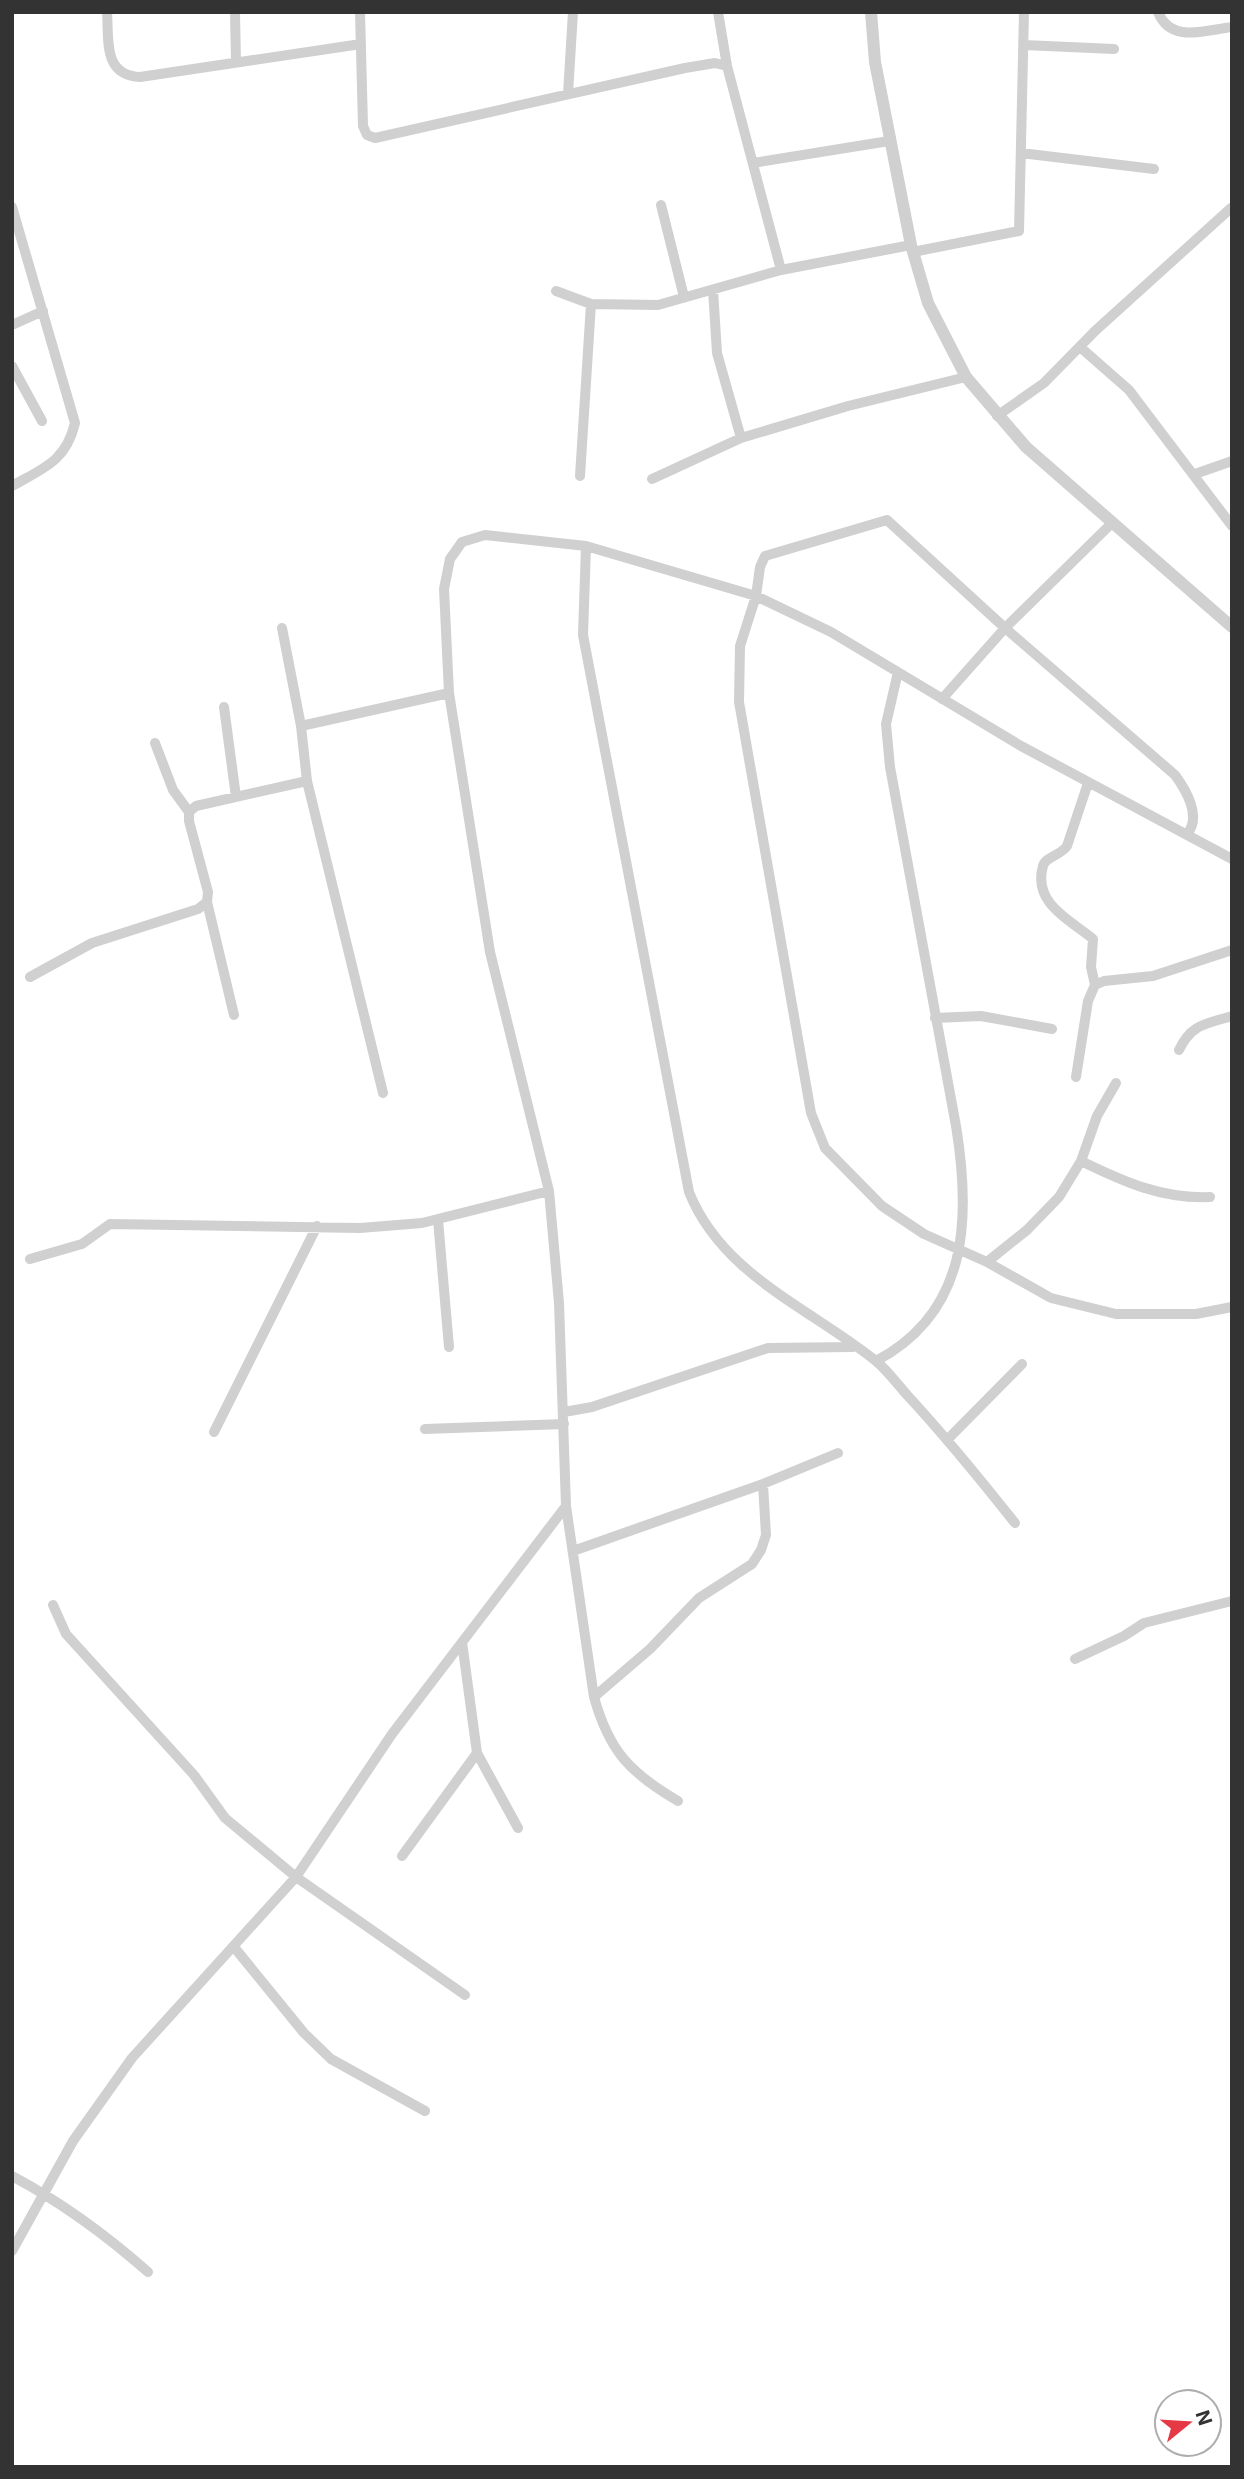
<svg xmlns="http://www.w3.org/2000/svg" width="1244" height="2479" viewBox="0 0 1244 2479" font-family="Inter,sans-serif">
  <rect width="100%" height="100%" fill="#fff"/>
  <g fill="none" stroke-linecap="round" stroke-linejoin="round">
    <path stroke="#d0d0d0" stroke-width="10" d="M107 12C109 41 103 75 140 77L361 44
      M235 12 236 62
      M360 12 363 126 367 135 375 138 685 68 715 63 727 66 781 270
      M718 12 727 66
      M1158 12C1171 44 1205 30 1232 27
      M1024 45 1114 49
      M568 94 573 12
      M1021 153 1154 169
      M753 163 889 141
      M661 205 684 297
      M12 207 75 423C66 461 44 468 12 486
      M913 252 1019 231 1024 12
      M713 290 717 353 741 438
      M556 291 591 304 658 305 781 270 911 245
      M12 325 43 311
      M1080 347 1129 390 1232 526
      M12 366 42 421
      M997 416 1044 383 1095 331 1231 208
      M1195 474 1232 461
      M580 476 591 304
      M652 479 741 438 848 406 966 377
      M586 546 583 635 689 1192C722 1275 810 1308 876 1361 888 1371 898 1385 908 1396 946 1437 980 1479 1015 1523
      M282 628 301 726 307 781 383 1093
      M942 699 1005 628 1112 523
      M224 707 236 797
      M301 726 449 693
      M155 743 173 790 189 812
      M1088 783 1067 846C1060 856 1045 857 1043 866 1032 904 1072 921 1093 939L1091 967 1095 985
      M1187 834C1202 817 1186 790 1175 775L1005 628 887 520 765 556 760 567 756 596 740 646 739 702 811 1113 825 1148 882 1206 924 1234 987 1262 1051 1298 1116 1314H1196L1232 1307
      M207 902 234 1015
      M30 977 92 943 198 909 207 902 208 892 189 821V812L196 806 307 781
      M935 1018 981 1016 1052 1029
      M1179 1050C1191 1024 1206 1024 1232 1016
      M1076 1077 1088 1001 1095 985 1104 981 1153 976 1232 950
      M1081 1161C1124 1182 1162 1199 1210 1197
      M438 1220 449 1347
      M30 1259 82 1244 110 1224 360 1228 422 1223 549 1191
      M987 1262 1027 1230 1059 1197 1081 1161 1097 1116 1116 1083
      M876 1361C969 1312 971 1218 956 1126L890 767 886 724 898 672
      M564 1412 592 1407 768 1348 853 1347
      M425 1429 564 1424
      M214 1432 317 1226
      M948 1439 1022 1364
      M573 1551 763 1484 838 1453
      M53 1605 66 1634 194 1775 225 1818 296 1877 465 1995
      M462 1642 477 1753 518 1828
      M1075 1659 1124 1636 1144 1623 1232 1601
      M594 1697 650 1649 699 1598 752 1564 761 1550 766 1535 763 1484
      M678 1801C630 1773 609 1751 594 1697L566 1506 559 1303 549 1191 490 952 449 693 444 589 450 559 462 542 485 535 586 546 756 596 831 632 1021 746 1232 859
      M402 1856 477 1753
      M234 1947 304 2033 331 2059 425 2111
      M12 2176C61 2202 106 2235 148 2272
      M12 2251 73 2141 132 2058 296 1877 392 1734 566 1506"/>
    <path stroke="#d0d0d0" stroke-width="12" d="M871 12 875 62 911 245 928 303 966 377 1026 447 1232 627"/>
  </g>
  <rect width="1244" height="2479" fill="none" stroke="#333333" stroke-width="28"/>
  <g transform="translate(1188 2423) rotate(72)"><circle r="33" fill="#ffffff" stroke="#adadad" stroke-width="2"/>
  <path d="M0-5L12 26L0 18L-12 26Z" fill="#e63946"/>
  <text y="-10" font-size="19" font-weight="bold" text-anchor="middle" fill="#333333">N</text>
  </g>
</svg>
